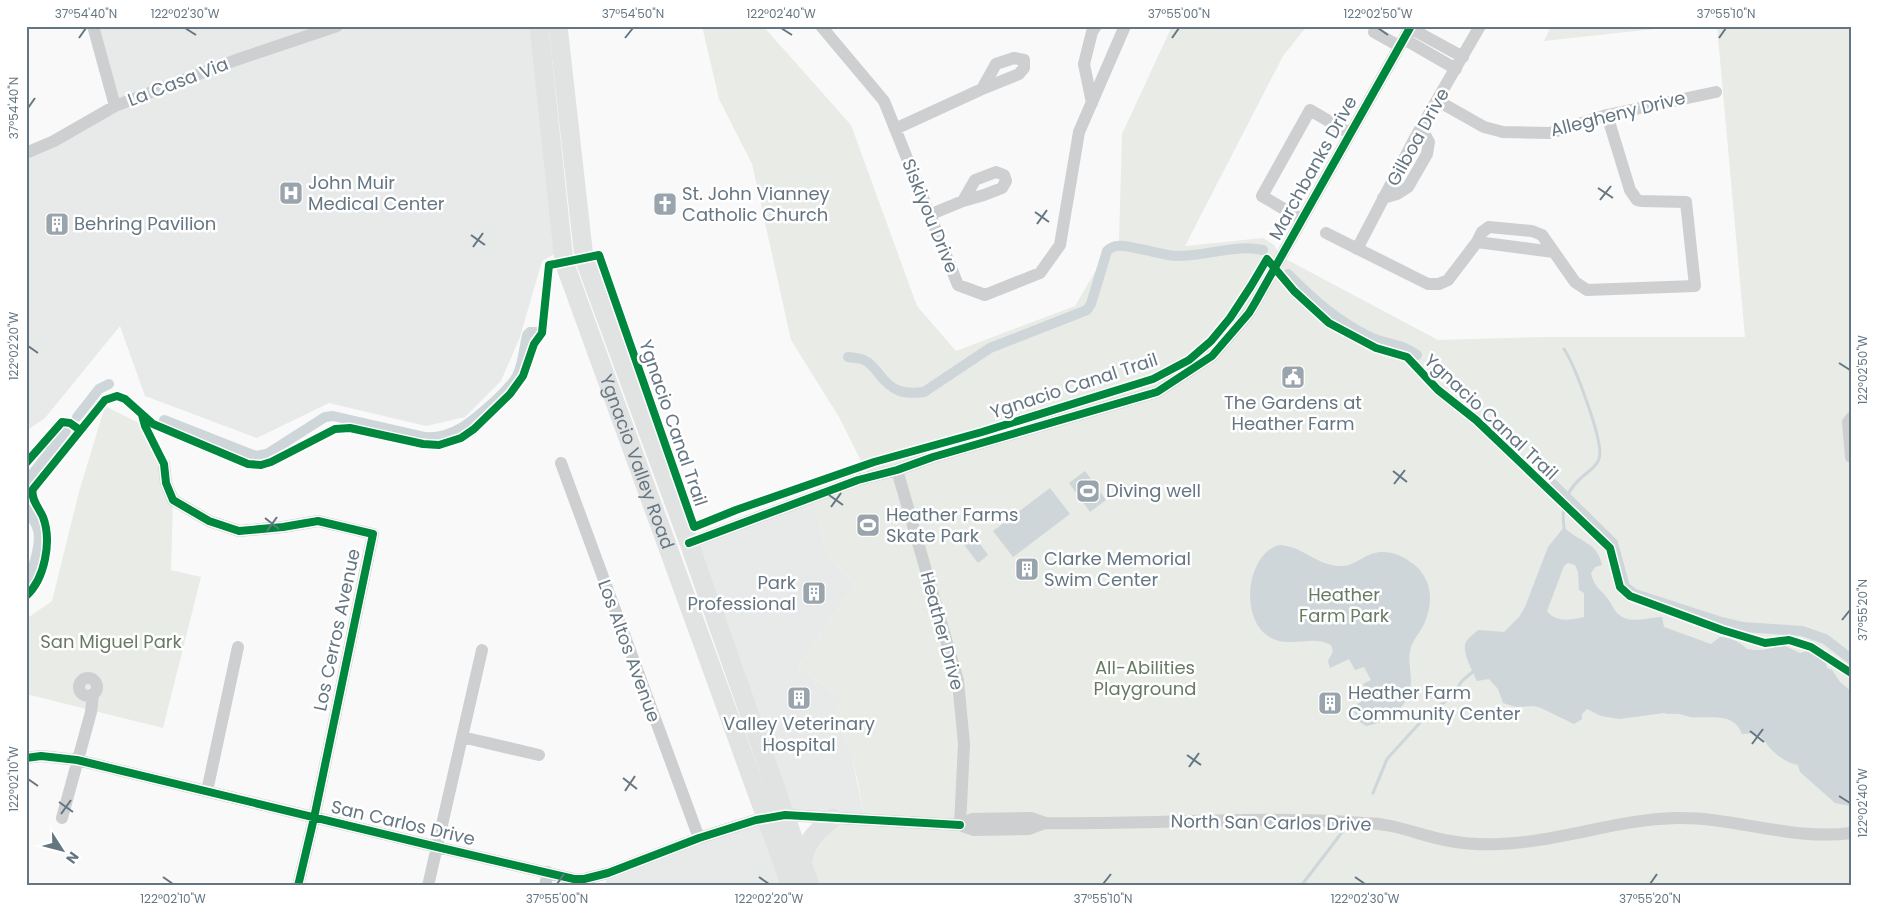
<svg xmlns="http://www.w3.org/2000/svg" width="1877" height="912" viewBox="0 0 1877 912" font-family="Poppins,sans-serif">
  <rect width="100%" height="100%" fill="#f9f9f9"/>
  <path fill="#e8e9e9" d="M93 26H539L562 250 542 261 520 337 501 381 465 417 426 426 329 403 257 438 145 396 120 326 45 418 26 431V153L115 106Z
    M813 496 827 554 855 584 798 667 842 699 832 720 844 738 851 753 865 820 785 815 689 543Z
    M767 819 791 886H605L608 873Z"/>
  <path fill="#e8ebe6" d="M702 26H763L851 125 917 306 956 351 1075 306 1113 241H1119L1122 134 1172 26H1307L1283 56 1185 246 1263 238 1274 245 1280 256 1438 340 1546 337H1745L1717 26H1851V886H810L802 864 833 818 865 820C858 788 855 740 828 720L842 699 798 667 855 584 827 554 813 496 869 477 839 417 791 340 752 164 719 99Z
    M1551 26H1682L1544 41Z
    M105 406 145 426 164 464 173 500 171 570 201 577 163 728 26 694V619L52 601 79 492Z"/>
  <path fill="#ced6d9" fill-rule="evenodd" d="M1085 471 1106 500 1090 512 1069 483Z
    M1050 488 1070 514 1013 557 993 531Z
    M1564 527C1578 542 1597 541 1602 565L1595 567 1591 573C1595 589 1599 587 1608 599 1611 603 1613 608 1616 612 1629 626 1646 617 1662 617L1664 627 1711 644 1720 637C1731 638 1739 641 1747 649 1760 651 1769 650 1781 644L1800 653 1807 651 1825 660 1827 668 1832 670 1840 682 1851 691V806L1835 803 1800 772 1798 765C1789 763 1781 759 1774 752 1761 740 1765 731 1742 734 1734 711 1709 719 1690 717 1687 716 1683 715 1679 714 1673 713 1669 715 1664 713L1619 719 1601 716 1587 709 1582 714V719L1574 724 1541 708 1534 706 1516 707 1503 703 1498 689 1489 679 1477 681C1473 672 1461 651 1466 642 1468 638 1474 634 1478 630L1504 632 1519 617 1525 607 1548 547ZM1568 563 1575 565 1578 572 1579 590 1584 593V617C1572 620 1556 623 1547 611L1564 566Z
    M973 534 988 555 978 563 962 542Z
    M1279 545C1301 545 1317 566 1340 566 1351 567 1361 558 1371 554 1388 548 1405 556 1417 567 1433 583 1433 604 1424 624 1420 633 1412 640 1410 651 1408 661 1411 671 1411 681 1410 706 1390 722 1366 726L1360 722 1354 712 1349 715 1347 710 1369 697 1363 684 1371 680 1364 667 1355 670 1349 659 1330 668 1328 661 1333 651 1331 645C1311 634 1289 650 1268 636 1240 618 1246 555 1279 545Z"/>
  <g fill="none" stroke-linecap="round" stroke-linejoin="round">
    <path stroke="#ced6d9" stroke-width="3" d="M1564 527C1561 507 1566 491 1581 478 1587 472 1596 468 1599 459 1605 443 1574 364 1564 349
      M1373 793 1387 759 1426 716 1451 697 1462 681 1476 669
      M1301 886 1343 831"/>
    <path stroke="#ced6d9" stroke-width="10" d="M1288 274C1313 299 1337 321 1370 337 1385 344 1403 344 1417 355
      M848 357C853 358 860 358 864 360 871 363 875 369 879 374 892 391 903 395 924 392L990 348 1087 310 1091 304 1107 251C1116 242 1129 247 1140 249 1152 251 1166 256 1178 256 1207 256 1235 244 1263 250
      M77 417 99 389 109 384
      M164 420 256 456 267 454 325 417 333 416 425 437C455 439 476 418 497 399 504 392 512 385 517 376 523 364 524 348 527 335L530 332H537
      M26 482 66 431
      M1552 483 1613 543 1625 587 1635 594 1718 621 1743 627 1802 631 1825 639 1851 659
      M26 508C30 515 36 522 38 530 41 542 34 571 26 581"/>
    <path stroke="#cecfd0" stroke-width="12" d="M93 26 115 106
      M821 26 884 101 958 285 985 295 1040 273 1060 245 1079 132 1125 26
      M1410 28 1463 57
      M1374 32 1399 46
      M1404 39 1456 69
      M1438 101 1484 127 1503 132 1550 133 1607 115 1716 92
      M1092 103 1084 64 1092 32 1096 26
      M895 129 982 89 1019 74 1024 68V60L1014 58 996 64 982 89
      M26 153 54 141 115 106 236 60 337 26
      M1383 198 1397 194 1408 187 1427 154 1429 142 1421 128
      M929 215 963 201 984 195 1002 188 1006 181 1004 175 996 172 975 180 963 201
      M1301 219 1262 196 1310 110 1349 133
      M1326 233 1428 284H1439L1448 280 1477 242 1482 232 1489 227 1532 231 1542 235 1575 282 1587 290 1695 286 1686 202 1641 201 1637 200 1630 190 1607 115
      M1477 242 1554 252
      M1357 249 1415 138 1480 26
      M1851 418 1848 422 1851 457
      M561 463 699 838
      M164 464 166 483 173 500 209 521 239 531 283 527 318 521 373 534 314 818 298 886
      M897 470 958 681 964 744 960 825
      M689 543 858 480 897 470 933 457 1157 392 1212 356 1249 313 1255 303 1411 26
      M79 687a9 9 0 1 1 18 0a9 9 0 1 1-18 0Z
      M462 737 539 755
      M26 758 41 756 77 760 437 847 574 879H584L608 873 699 838 756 820 785 815 960 825 974 830 1029 829 1045 823 1031 818 972 819 960 825
      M207 791 238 647
      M62 818 91 712 93 694
      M1045 823C1150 825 1257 815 1363 823 1372 823 1382 824 1391 826 1411 830 1430 838 1450 841 1467 844 1483 845 1499 844 1559 842 1617 819 1677 818 1735 817 1793 841 1851 833
      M428 886 482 650
      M545 886 548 872"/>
    <g stroke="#e1e2e2" stroke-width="19">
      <path id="s1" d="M539 26 564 262 791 886"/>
      <path d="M558 26 584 258 689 543 810 886"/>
      <path d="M802 864C806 840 815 833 833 818"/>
    </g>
    <g stroke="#fff" stroke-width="11">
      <path id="cycleway" d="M142 415 145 426 164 464 166 483 173 500 209 521 239 531 283 527 318 521 373 534 314 818 298 886
        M26 463 62 422 70 423 80 430
        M689 543 858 480 897 470 933 457 1157 392 1212 356 1249 313 1255 303 1411 26
        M26 596C45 579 52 541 43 517 39 508 30 498 33 489L105 400 117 396 125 399 153 424 248 464 261 465 271 462 335 429 350 428 423 444 439 445 461 438 474 429 510 394 523 376 534 344 542 333 549 265 555 264 599 255 694 527 736 510 874 462 982 432 1153 379 1189 360 1211 341 1230 318 1251 286 1267 259 1294 291 1329 323 1376 348 1407 357 1438 390 1476 420 1610 548 1620 587 1630 596 1722 630 1765 643 1789 640 1811 647 1851 673
        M26 758 41 756 77 760 437 847 574 879H584L608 873 699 838 756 820 785 815 960 825"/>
    </g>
    <use href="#cycleway" stroke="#00873e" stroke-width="8"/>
  </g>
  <path fill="none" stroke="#657683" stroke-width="2" d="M185 28 196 35M781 28 792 35M1378 28 1388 35M79 38 86 28M625 38 633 28M1172 38 1179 28M1719 38 1726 28M28 108 35 98M1598 188 1613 198M1600 200 1611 186M1035 212 1049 222M1037 224 1047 210M471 235 485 245M473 247 483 233M28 346 38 353M1839 363 1850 370M1393 471 1407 482M1394 484 1405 470M829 495 843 505M831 507 841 493M265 518 279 529M267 531 277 517M1842 620 1850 610M1750 731 1764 742M1752 744 1763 729M1187 755 1201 765M1189 767 1199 753M623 778 637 789M28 779 38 786M625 791 635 776M1839 796 1850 803M59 802 73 812M61 814 71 800M163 877 173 884M759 877 769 884M1355 877 1365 884M557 884 564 874M1103 884 1111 874M1650 884 1657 874"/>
  <defs>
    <g id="hospital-square" transform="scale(1.25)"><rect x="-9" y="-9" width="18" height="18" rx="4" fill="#99a4ac" stroke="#fff"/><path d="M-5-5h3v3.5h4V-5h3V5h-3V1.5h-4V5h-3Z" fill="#fff"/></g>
    <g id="church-square" transform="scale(1.25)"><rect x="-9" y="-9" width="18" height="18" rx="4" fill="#99a4ac" stroke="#fff"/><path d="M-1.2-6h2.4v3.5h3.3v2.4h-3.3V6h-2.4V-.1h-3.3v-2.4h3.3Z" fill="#fff"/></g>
    <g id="building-square" transform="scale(1.25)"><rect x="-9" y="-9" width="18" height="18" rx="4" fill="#99a4ac" stroke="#fff"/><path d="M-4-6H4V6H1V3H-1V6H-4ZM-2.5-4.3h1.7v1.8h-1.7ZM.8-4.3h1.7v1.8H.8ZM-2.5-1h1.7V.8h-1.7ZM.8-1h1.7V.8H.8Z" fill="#fff"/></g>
    <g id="civic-square" transform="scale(1.25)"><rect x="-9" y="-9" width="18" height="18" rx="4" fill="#99a4ac" stroke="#fff"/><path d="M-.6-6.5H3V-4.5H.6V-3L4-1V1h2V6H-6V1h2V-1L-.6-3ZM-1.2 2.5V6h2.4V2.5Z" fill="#fff"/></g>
    <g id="stadium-square" transform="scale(1.25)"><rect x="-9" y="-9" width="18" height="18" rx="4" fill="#99a4ac" stroke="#fff"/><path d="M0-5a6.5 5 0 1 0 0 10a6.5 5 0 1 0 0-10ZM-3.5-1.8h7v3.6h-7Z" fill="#fff"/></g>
  </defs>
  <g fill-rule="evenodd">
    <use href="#hospital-square" x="291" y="193"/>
    <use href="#church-square" x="665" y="204"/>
    <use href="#building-square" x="57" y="224"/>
    <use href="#civic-square" x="1293" y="377"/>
    <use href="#stadium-square" x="1088" y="491"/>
    <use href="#stadium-square" x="868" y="525"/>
    <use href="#building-square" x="1027" y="569"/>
    <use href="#building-square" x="814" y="593"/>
    <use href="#building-square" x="799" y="698"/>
    <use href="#building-square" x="1330" y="703"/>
  </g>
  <g text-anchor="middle" stroke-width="5" stroke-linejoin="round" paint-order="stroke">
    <g font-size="18" fill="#657683" stroke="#fff">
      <text transform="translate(178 82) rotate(-21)" y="6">La Casa Via</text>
      <text transform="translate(1618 114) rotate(-14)" y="6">Allegheny Drive</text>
      <text transform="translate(1418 137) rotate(-61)" y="6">Gilboa Drive</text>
      <text transform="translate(1313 168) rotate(-61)" y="6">Marchbanks Drive</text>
      <text transform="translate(930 216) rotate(68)" y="6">Siskiyou Drive</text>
      <text transform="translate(1074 386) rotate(-18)" y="6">Ygnacio Canal Trail</text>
      <text transform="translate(1491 417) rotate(43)" y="6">Ygnacio Canal Trail</text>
      <text transform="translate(673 423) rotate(71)" y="6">Ygnacio Canal Trail</text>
      <text dy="6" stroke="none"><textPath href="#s1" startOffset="450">Ygnacio Valley Road</textPath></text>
      <text transform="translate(337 630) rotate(-78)" y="6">Los Cerros Avenue</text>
      <text transform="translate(942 631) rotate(75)" y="6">Heather Drive</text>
      <text transform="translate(629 651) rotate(70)" y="6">Los Altos Avenue</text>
      <text transform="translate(403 823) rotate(13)" y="6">San Carlos Drive</text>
      <text transform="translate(1271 823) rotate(1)" y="6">North San Carlos Drive</text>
    </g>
    <g font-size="18" fill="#657683" stroke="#fff" text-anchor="start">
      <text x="308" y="189">John Muir<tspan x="308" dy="21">Medical Center</tspan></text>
      <text x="682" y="200">St. John Vianney<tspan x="682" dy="21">Catholic Church</tspan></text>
      <text x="74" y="230">Behring Pavilion</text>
      <text x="1293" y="409" text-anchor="middle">The Gardens at<tspan x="1293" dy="21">Heather Farm</tspan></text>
      <text x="1106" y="497">Diving well</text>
      <text x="886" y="521">Heather Farms<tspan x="886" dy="21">Skate Park</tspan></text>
      <text x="1044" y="565">Clarke Memorial<tspan x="1044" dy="21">Swim Center</tspan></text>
      <text x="796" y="589" text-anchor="end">Park<tspan x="796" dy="21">Professional</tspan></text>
      <text x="1348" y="699">Heather Farm<tspan x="1348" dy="21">Community Center</tspan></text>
      <text x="799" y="730" text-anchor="middle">Valley Veterinary<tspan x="799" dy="21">Hospital</tspan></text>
    </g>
    <g font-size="18" fill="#687a64" stroke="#fff">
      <text x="1344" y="601">Heather<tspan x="1344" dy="21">Farm Park</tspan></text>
      <text x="111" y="648">San Miguel Park</text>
      <text x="1145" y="674">All-Abilities<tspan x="1145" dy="21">Playground</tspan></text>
    </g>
  </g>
  <rect width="1877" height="912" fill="none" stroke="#ffffff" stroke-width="55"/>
  <g transform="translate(62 850) rotate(126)" stroke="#ffffff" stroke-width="4" paint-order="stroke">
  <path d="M0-4L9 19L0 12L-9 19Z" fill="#657683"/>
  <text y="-8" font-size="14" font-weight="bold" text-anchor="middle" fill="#657683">N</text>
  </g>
  <rect x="28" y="28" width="1822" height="856" fill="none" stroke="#657683" stroke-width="2"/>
  <g font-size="12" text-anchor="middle" fill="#657683">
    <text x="86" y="18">37°54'40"N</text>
    <text x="185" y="18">122°02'30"W</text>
    <text x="633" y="18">37°54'50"N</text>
    <text x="781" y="18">122°02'40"W</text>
    <text x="1179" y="18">37°55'00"N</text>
    <text x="1378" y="18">122°02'50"W</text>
    <text x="1726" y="18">37°55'10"N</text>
    <text transform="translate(14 108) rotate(-90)" y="4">37°54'40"N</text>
    <text transform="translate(14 346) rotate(-90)" y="4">122°02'20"W</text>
    <text transform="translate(1863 370) rotate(-90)" y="4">122°02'50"W</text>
    <text transform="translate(1863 610) rotate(-90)" y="4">37°55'20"N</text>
    <text transform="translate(14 779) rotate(-90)" y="4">122°02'10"W</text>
    <text transform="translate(1863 803) rotate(-90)" y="4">122°02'40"W</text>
    <text x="173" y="903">122°02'10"W</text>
    <text x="557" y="903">37°55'00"N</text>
    <text x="769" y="903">122°02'20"W</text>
    <text x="1103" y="903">37°55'10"N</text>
    <text x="1365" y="903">122°02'30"W</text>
    <text x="1650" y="903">37°55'20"N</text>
  </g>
</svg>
